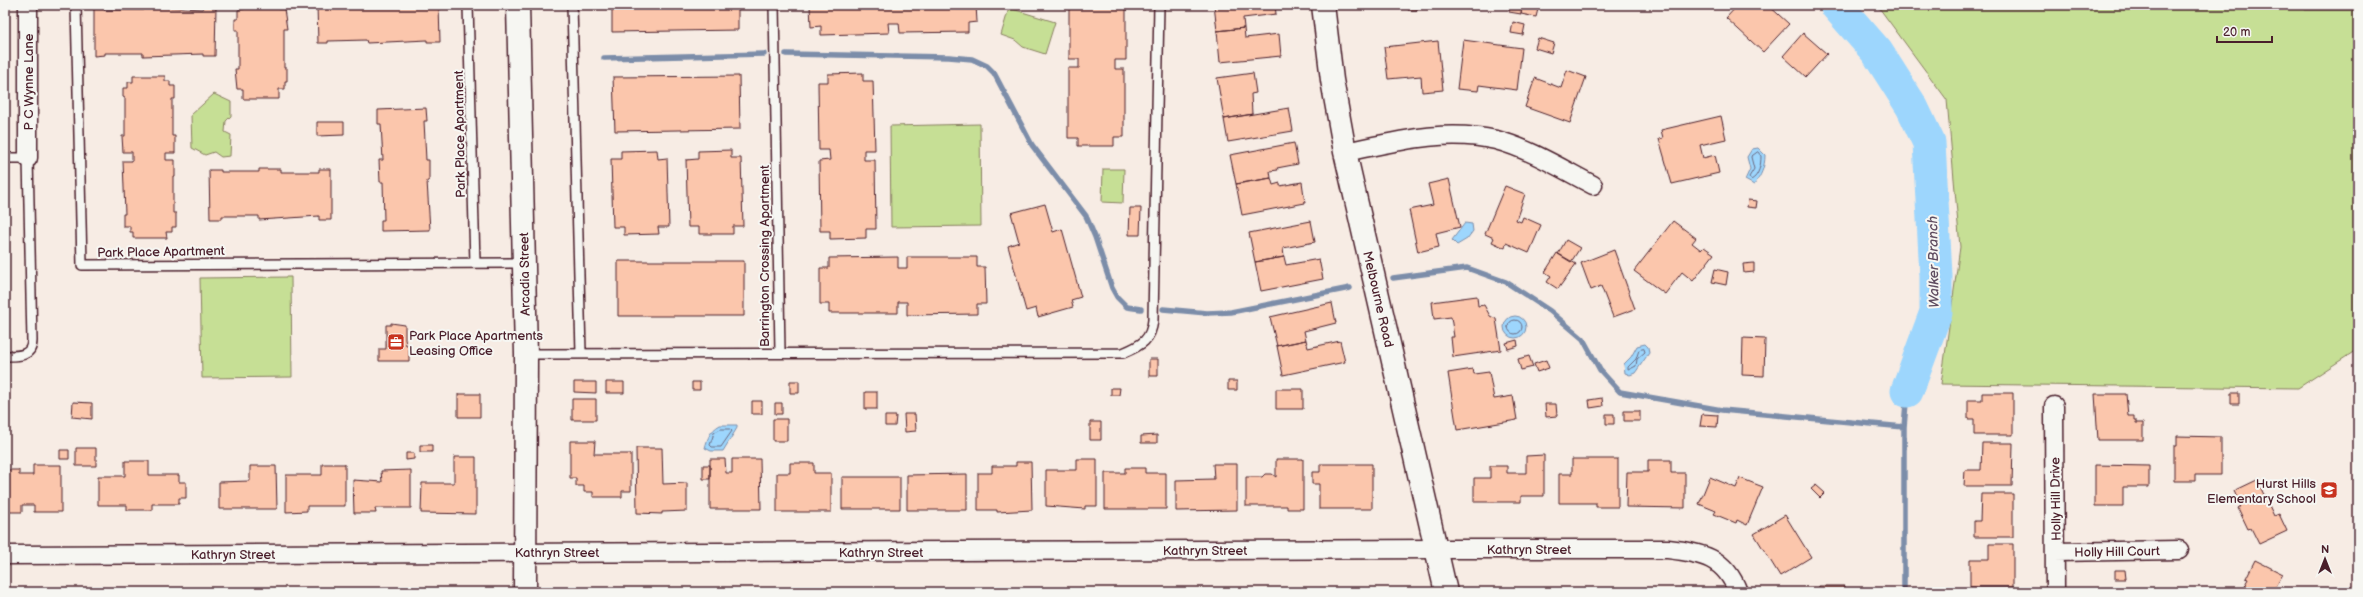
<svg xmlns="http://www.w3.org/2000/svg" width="2363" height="597" viewBox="0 0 2363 597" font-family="'Balsamiq Sans',sans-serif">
  <rect width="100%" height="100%" fill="#f7ece4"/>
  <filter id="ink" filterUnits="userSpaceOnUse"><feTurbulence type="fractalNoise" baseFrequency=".025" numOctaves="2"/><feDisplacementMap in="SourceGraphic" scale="8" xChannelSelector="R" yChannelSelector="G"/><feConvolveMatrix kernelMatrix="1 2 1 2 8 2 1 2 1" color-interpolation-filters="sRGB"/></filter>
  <g filter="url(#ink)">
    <path fill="#c6df95" stroke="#887f60" d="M1877 5H2303L2304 10H2358V349L2298 388 1941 384 1960 247 1947 100Z
      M1009 8 1055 22 1045 54 1023 47 1015 40 1001 35Z
      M214 94 231 102V116L226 121 225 132 231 135 230 156 221 157 214 152 205 155 192 148 191 115Z
      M980 124 981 226 891 227 890 126Z
      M1103 169H1124L1123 203 1102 202Z
      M291 277 292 377 202 378 200 278Z"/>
    <path fill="#9dd6fd" stroke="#7c8da9" d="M1758 148 1765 155C1765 167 1761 176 1754 185L1745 180 1750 169 1747 157 1752 149Z
      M1465 223 1472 224 1473 231 1467 239 1457 245 1452 240Z
      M1504 327a11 11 0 1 1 22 0a11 11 0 1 1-22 0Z
      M1645 344 1648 347 1649 353 1635 373 1630 375 1625 373 1624 364 1631 357 1637 346Z
      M720 425H737V428L723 451H711L705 448C708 437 710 431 720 425Z"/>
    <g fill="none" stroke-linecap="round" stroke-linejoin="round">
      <path stroke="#6b687f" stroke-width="1" d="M1758 152 1761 156C1761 165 1759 176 1751 180L1749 177 1754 169 1751 157Z
        M1508 327a7 7 0 1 1 14 0a7 7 0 1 1-14 0Z
        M1644 349 1645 352 1637 359 1636 366 1628 370V367L1636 359 1639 350Z
        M721 429H730L732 431 721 447H712L710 445 714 433Z"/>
      <path stroke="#7c8da9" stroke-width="5.5" d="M786 54 949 57 972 59 987 66 994 73 1032 145 1086 216 1095 237 1112 288 1117 297 1127 307 1141 309
        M604 58 764 54
        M1393 278 1467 268 1506 282 1550 311 1583 339 1600 370 1620 392 1722 410 1904 427
        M1163 309 1207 313 1231 312 1350 288
        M1904 592V427L1907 391"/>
      <path stroke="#9dd6fd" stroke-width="33" d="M1836 5 1877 52 1912 107 1929 143 1936 276V312L1907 391"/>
    </g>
    <path fill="#fbc6ac" stroke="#4a1f2b" d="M243 5H278V9H284L287 29H284V68H287V81H285V89H279V99H243V89H237L235 69H238V30H235V19H238V10L244 9Z
      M317 5H439L440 42H427V40L367 43 366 40 328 41V43H318Z
      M612 5H738V30L612 32Z
      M810 5H976L977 22 968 23V32L900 33 899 23H888L889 33 821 35V26L811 27Z
      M1069 5H1126V60H1115V69H1124V137H1114V146H1078V138H1068V68H1079V59H1069Z
      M1214 5H1275L1276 14 1243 18 1244 28 1217 31Z
      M1408 5H1417V10H1408Z
      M1510 5H1522L1521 14 1509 12Z
      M1522 5H1539L1536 17 1521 14Z
      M1738 5H1768L1789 24 1763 52 1726 18Z
      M144 6 203 9V6H216L215 56H203V54L143 56V53H105V55L94 56V7H104V10H144Z
      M1513 22 1525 25 1523 35 1511 33Z
      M1244 28 1245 38 1279 34 1281 56 1220 62 1217 31Z
      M1803 33 1827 54 1806 77 1783 56Z
      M1538 38 1554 43 1551 53 1535 48Z
      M1463 40 1522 48 1517 90 1479 85 1478 91 1457 89Z
      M1438 41 1443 90 1422 92 1421 76 1388 79 1384 47Z
      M1567 70 1586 77 1570 123 1525 107 1535 78 1561 88Z
      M863 73V81H873L875 150H864V160H875L876 229H866V238L830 239V231H820L819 161 830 160 829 150H819L818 82H828V74Z
      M1253 73 1256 93 1251 94 1252 114 1224 119 1217 78Z
      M133 76H165V81H170V86H175V99H172V136H175V153H166V160H175V177H173V213H176V227H172V232H166L167 238H133V232H130V226H123V214H125L123 161H132V152H123L122 136H125V98L123 97V88H128V82H133Z
      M739 76 740 129 615 131 613 77Z
      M426 108 427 121H424L426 160H429V181H427L430 230 381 231V220H384L383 182H380L379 160H383L381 124H378V110Z
      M1289 108 1293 131 1228 142 1224 119Z
      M1721 116 1726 139 1700 145 1703 158 1715 155 1719 173 1672 184 1659 139 1663 138 1661 130Z
      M317 122H344V135L317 136Z
      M1294 143 1298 164 1277 168 1278 170 1270 171 1271 178 1236 184 1230 155Z
      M657 150 658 159 667 158 669 227H658L659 234 624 235V227H613L611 159H621V151Z
      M731 150V158H741L743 226H733V234H699V227H688L686 160 698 159V151Z
      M259 169H281V172H319V169H331V220H319V216L259 220V216H222V219H210L209 170H221V172H259Z
      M1271 178 1273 185 1280 183V186L1302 182 1305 203 1242 215 1236 184Z
      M1449 179 1460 227 1436 233 1439 247 1418 252 1409 210 1433 205 1428 184Z
      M1505 186 1525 194 1516 220 1521 222 1523 217 1541 225 1529 253 1506 243 1505 248 1492 242 1494 238 1485 234Z
      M1748 200 1757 201 1756 208 1747 207Z
      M1045 204 1053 232 1062 229 1081 297 1071 300 1073 307 1038 317 1036 308 1026 311 1008 246 1019 242 1011 213Z
      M1130 208H1141L1140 235H1129Z
      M1311 221 1315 242 1283 248 1284 257 1255 262 1249 233Z
      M1673 221 1696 238 1692 243 1701 250 1704 247 1714 254 1693 281 1682 272 1665 294 1634 271Z
      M1566 240 1580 248 1571 262 1558 254Z
      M1614 250 1635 309 1613 317 1601 286 1591 290 1581 263Z
      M1557 253 1576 264 1558 289 1547 282 1551 276 1545 272Z
      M898 257V268H907V257H977V267H985L986 304H977V314L907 315V302H898V313H829V304H820V268H829V258Z
      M1284 257 1286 265 1319 259 1323 279 1261 291 1255 262Z
      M618 261H744V316H618Z
      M1754 263V272L1744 273 1743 264Z
      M1715 269 1728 272 1726 285 1712 282Z
      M1477 296 1478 306 1484 305 1490 316 1496 319 1501 350 1453 357 1451 337H1454L1451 317 1434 319 1432 302Z
      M1332 303 1336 323 1304 331 1306 340 1277 346 1270 317Z
      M391 323 405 325V339L406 345H409V361H379V349H386V325H391Z
      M1743 338 1765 339 1764 376 1742 375Z
      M1306 340 1308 348 1340 341 1345 362 1283 375 1277 346Z
      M1517 340 1518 346 1508 349 1506 343Z
      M1529 356 1533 367 1521 370 1518 359Z
      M1149 359H1158V376H1149Z
      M1546 360 1549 368 1537 372 1534 364Z
      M1473 369 1474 374 1489 372 1494 399 1513 396 1517 420 1457 430 1448 373Z
      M790 381H799V393H790Z
      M1228 381H1237V390H1228Z
      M574 382H596V393L574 392Z
      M606 382H624V393H606Z
      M692 382H700V390H692Z
      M1111 388H1120L1119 395H1111Z
      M1276 389H1303V409H1276Z
      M865 392H877V409H865Z
      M1982 393H2013V435H1974V419H1968V400H1982Z
      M2231 393H2239V404H2231Z
      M458 394H480V417H458Z
      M2095 394H2126L2128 416H2134V420H2136V423H2143V440H2098Z
      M1602 398 1603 406 1590 408 1589 400Z
      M572 399H596V420H572Z
      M752 401H762V414H752Z
      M73 402 92 403V419L72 417Z
      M775 403H782V414H775Z
      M1545 404H1556L1557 416 1546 417Z
      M1624 411H1640V421H1624Z
      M904 414H915L916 431 905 432Z
      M1606 414H1614V424H1606Z
      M1702 414 1718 415 1717 427 1700 426Z
      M885 416H896L895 426H885Z
      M773 419H787V441H773Z
      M1090 422H1101V440H1090Z
      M1157 435V443H1141V436Z
      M2177 436 2221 437V475H2195V481H2174V446H2177Z
      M570 441H595L594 454H631V491H622V497H593V492H584V486H576V478H570Z
      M1982 443H2013L2012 486H1964L1965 470H1981Z
      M420 445H432V452H420Z
      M76 448H96V466H76Z
      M636 448H662L663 484 687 483V511L662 512V514L637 513Z
      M60 450H69V459H60Z
      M406 453H414V459L406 460Z
      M1544 455V496H1521V502H1474V478H1490V466H1507V473H1526V456Z
      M454 457H476V514L421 513 422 483H454Z
      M710 459H725L726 473H732V459H760L761 509H710Z
      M1077 459H1097V506H1085V509L1046 506V470H1077Z
      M1276 459H1303V509H1287V506H1246V477H1262L1265 474H1272L1276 477Z
      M1572 459H1618V507H1596V503H1559V474H1572Z
      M1648 460H1671V473H1685V508L1626 507 1627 472H1648Z
      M125 461H149V475H179V482H186V498H179V504H152V510H127V505H98V476H125Z
      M1016 462H1031L1032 510 997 512V510H978V473H992V466H1016Z
      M790 463H814V473H831V512H777V473H790Z
      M322 464H345V506H307V511L286 512V475H322Z
      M1213 464H1237V510L1176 511V480L1214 479Z
      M1320 464H1372V509H1319V484H1312V472H1320Z
      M33 465H61V512H34V505H22V512H5V470H19V475H33Z
      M703 465H710V479H703Z
      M2095 465 2149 466V487H2123V506H2095Z
      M250 466H276L277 509H219V482L250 481Z
      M1125 468H1145V473H1166V509H1105V473H1125Z
      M411 470V508H375L376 513H354L353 480 382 482 381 471Z
      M967 474V510H907V475Z
      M842 477H900V509H842Z
      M1710 477 1736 488 1740 478 1763 487 1747 525 1737 520 1736 523 1714 514 1716 511 1699 504Z
      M2257 480 2274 516 2279 514 2287 531 2259 544 2251 528 2248 529 2238 508 2241 506 2234 491Z
      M1816 485 1825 493 1820 498 1811 489Z
      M1981 494H2013V537H1974V521H1980Z
      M1785 515 1811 557 1780 576 1754 534Z
      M1989 544H2013V587H1970V559H1989Z
      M2255 560 2283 574 2273 592H2242L2249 579 2246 578Z
      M2115 570H2125L2126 579H2115Z
      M1819 586H1844V592H1786L1819 591Z"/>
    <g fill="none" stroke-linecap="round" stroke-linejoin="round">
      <g stroke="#4a1f2b" stroke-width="12">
        <path id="lane" d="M76 5 82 265 524 263
          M468 5 475 263
          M572 5 581 353
          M774 5 780 352
          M5 158H28L32 341C32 357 17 356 5 356
          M526 354 1123 353C1142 345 1151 340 1153 320L1159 5"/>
      </g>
      <g stroke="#4a1f2b" stroke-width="21">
        <path id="street" d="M1345 152C1394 142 1445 128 1496 140 1530 149 1562 169 1593 185
          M28 158V5
          M2054 406 2055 592
          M2055 552 2179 550
          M5 555 1438 549H1668C1702 553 1725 557 1738 592"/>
      </g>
      <g stroke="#4a1f2b" stroke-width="25">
        <path id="secondary" d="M518 5 526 354 525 592
          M1323 5 1332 80 1345 152 1446 592"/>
      </g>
      <use href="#lane" stroke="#f6f6f2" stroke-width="9"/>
      <use href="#street" stroke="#f6f6f2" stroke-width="18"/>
      <use href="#secondary" stroke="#f6f6f2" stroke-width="22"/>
    </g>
  </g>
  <defs>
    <g id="office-square" transform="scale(0.9)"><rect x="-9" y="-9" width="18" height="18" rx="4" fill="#c8321e" stroke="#f6f6f2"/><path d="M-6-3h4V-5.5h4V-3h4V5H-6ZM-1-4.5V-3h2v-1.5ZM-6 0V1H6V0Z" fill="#fff"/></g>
    <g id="school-square" transform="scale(0.9)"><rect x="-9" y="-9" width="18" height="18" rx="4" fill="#c8321e" stroke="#f6f6f2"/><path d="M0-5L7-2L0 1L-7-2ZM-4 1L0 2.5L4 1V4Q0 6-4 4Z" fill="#fff"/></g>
  </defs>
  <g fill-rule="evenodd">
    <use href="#office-square" x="396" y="342"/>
    <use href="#school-square" x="2329" y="490"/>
  </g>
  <g text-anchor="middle" stroke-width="4" stroke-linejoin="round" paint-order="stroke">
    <g font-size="13" fill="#4a1f2b" stroke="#f6f6f2">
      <text transform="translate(28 82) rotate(-90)" y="5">P C Wynne Lane</text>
      <text transform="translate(459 134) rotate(-91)" y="5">Park Place Apartment</text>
      <text transform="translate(161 251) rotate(-1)" y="5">Park Place Apartment</text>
      <text transform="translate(764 256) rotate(-90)" y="5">Barrington Crossing Apartment</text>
      <text transform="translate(524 274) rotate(-91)" y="5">Arcadia Street</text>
      <text transform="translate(1379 299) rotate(77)" y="5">Melbourne Road</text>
      <text transform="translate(2055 499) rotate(-91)" y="5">Holly Hill Drive</text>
      <text x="1529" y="554">Kathryn Street</text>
      <text x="1205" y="555">Kathryn Street</text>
      <text transform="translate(2117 551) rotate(-1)" y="5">Holly Hill Court</text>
      <text x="557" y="557">Kathryn Street</text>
      <text x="881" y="557">Kathryn Street</text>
      <text x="233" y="559">Kathryn Street</text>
    </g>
    <g font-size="13" fill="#4a1f2b" stroke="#f6f6f2" text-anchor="start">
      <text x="409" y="340">Park Place Apartments<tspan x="409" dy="15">Leasing Office</tspan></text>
      <text x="2316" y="488" text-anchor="end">Hurst Hills<tspan x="2316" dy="15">Elementary School</tspan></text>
    </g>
    <g font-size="14" font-style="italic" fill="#5f4d60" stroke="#f6f6f2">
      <text transform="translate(1933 262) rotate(-91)" y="5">Walker Branch</text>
    </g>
  </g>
  <rect width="2363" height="597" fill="none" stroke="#f6f6f2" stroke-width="20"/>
  <rect x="10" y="10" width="2343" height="577" fill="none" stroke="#4a1f2b" stroke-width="1.5" filter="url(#ink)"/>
  <g transform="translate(2325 559)" stroke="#f6f6f2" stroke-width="3" paint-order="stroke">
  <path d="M0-3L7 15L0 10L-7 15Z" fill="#4a1f2b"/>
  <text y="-6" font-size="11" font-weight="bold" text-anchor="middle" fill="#4a1f2b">N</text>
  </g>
  <path d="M2217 36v6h55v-6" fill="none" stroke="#4a1f2b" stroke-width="2"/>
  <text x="2223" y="36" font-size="12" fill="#4a1f2b" stroke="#f6f6f2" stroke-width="3" paint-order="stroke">20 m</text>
</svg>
